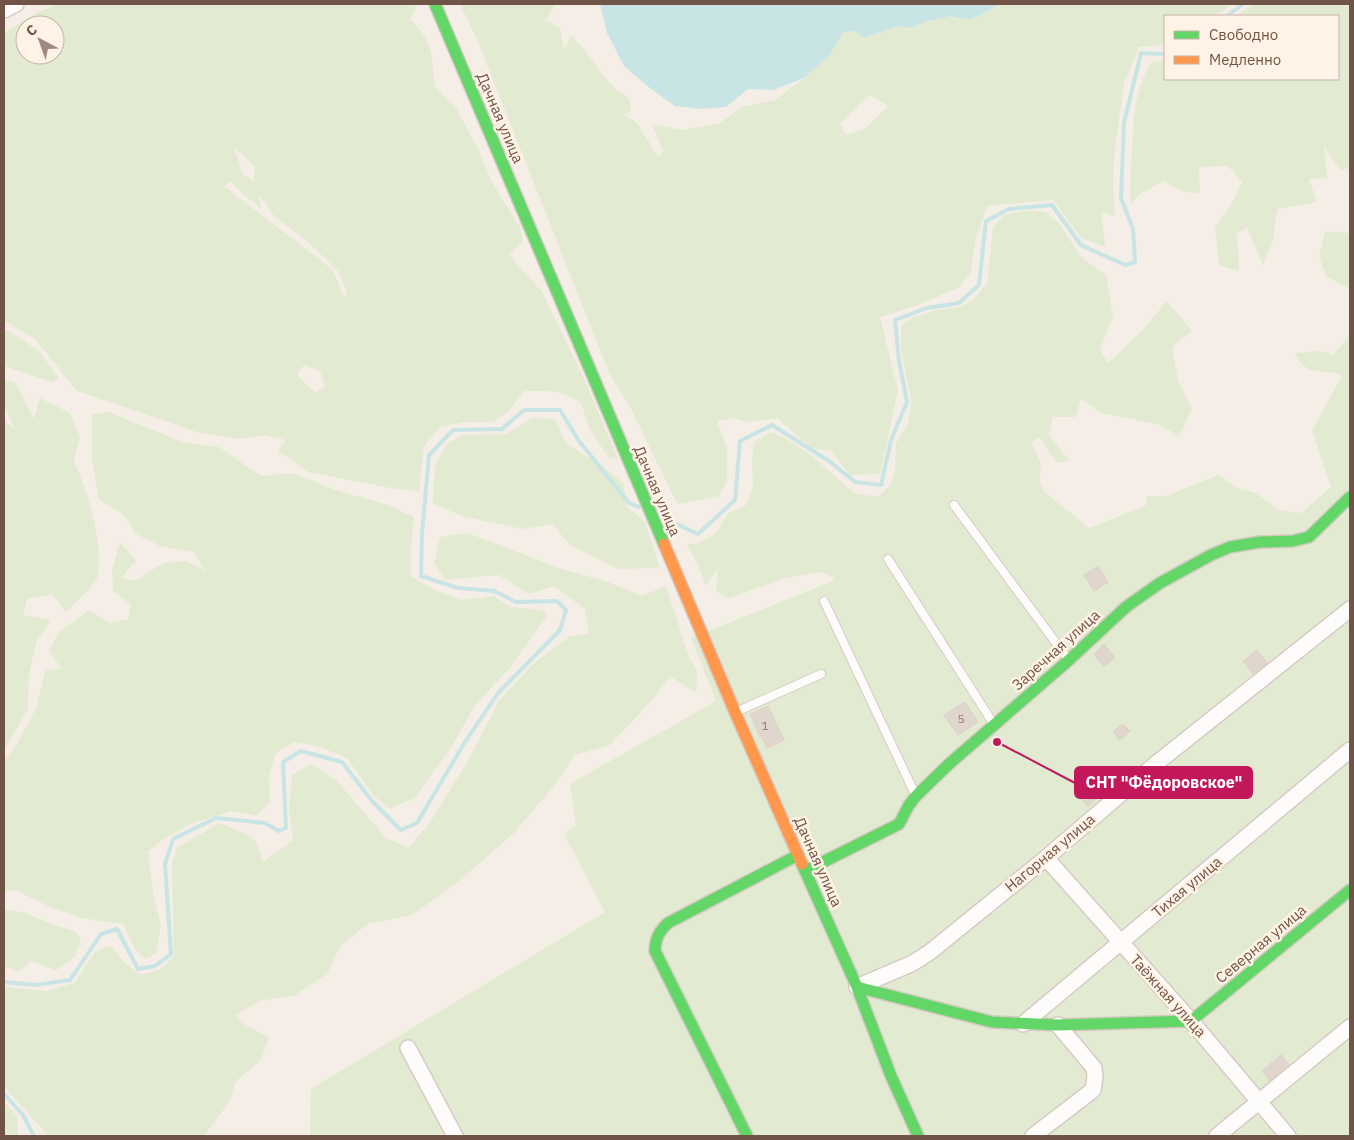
<svg xmlns="http://www.w3.org/2000/svg" width="1354" height="1140" viewBox="0 0 1354 1140" font-family="'IBM Plex Sans',sans-serif">
  <rect width="100%" height="100%" fill="#f5eee6"/>
  <path fill="#e2ebd1" fill-rule="evenodd" d="M59 4H414L416 8 410 19C434 42 432 57 435 87L455 106 479 151 492 182 520 227 523 241 509 255 542 292 587 385 618 459 609 458 590 430 581 403C559 389 549 391 524 391L510 410 493 422H466L441 427 424 446 419 491 390 488 308 472 278 451 286 440 265 435 238 439 200 433 77 391 36 340 4 320V33L38 12ZM25 25H55V55H25ZM234 147 255 166 254 182 243 174ZM231 182 241 192 261 209 259 195 274 216 307 241 338 271 347 292 344 297 333 270 224 186ZM304 365 320 371 325 386 315 393 297 375Z
    M460 4H555L546 20 560 28 564 49 572 35 615 89 629 98 631 112 623 114 637 123 659 158 663 150 652 124 683 130 720 123 742 107 775 100 804 78 830 55 843 32 854 31 864 38 898 26 909 28 928 20 951 16 967 20 981 15 999 4H1232L1224 11 1212 16H1165V45L1139 47 1124 83 1114 158 1113 187 1115 216 1101 212 1105 247 1081 238 1053 200 987 206 975 242 971 272 958 288 915 306 880 317 898 390 880 474 850 475 831 451 812 448 783 424 778 418 747 422 732 418 717 421 727 448V481L719 496 677 504 632 411 610 375 478 42ZM870 95 888 106 865 129 846 135 840 124Z
    M1253 4H1350V168L1340 170 1324 146 1327 178 1309 179 1317 202 1277 209 1273 241 1263 265 1247 227 1237 233 1239 271 1219 265 1215 226 1231 205 1242 182 1228 166 1199 167 1200 193 1183 192 1163 181 1140 194 1131 203C1129 183 1131 169 1132 149 1134 115 1134 94 1150 63L1165 60V79H1338V16H1236Z
    M1023 211 1045 212 1059 223 1081 257 1106 275 1113 316 1100 350 1108 363 1140 333 1167 301 1192 331 1172 347 1178 381 1192 409 1179 436 1160 425 1102 413 1081 399 1076 417H1053L1049 435 1069 460 1057 463 1039 438 1031 442 1041 464 1039 482 1045 493 1090 528 1146 505 1147 496H1167L1218 475 1239 489 1254 492 1280 510 1301 513 1331 487 1312 430 1342 376C1323 366 1307 380 1295 353L1321 351 1333 355 1350 335V1136H310L311 1089 605 912 564 834 576 826 570 784 716 701 691 638 830 582 835 578 820 572 786 578 727 599 716 591 718 568 706 586 697 563 687 545 701 542 716 533 728 513 746 505 753 486 752 464 754 442 771 432 787 439 812 456 854 493 877 497 889 487 895 471 896 443 908 424 911 402 901 348V326L912 318 936 310 961 307 974 299 987 283 993 227 1004 215Z
    M1325 231 1350 233V294L1347 287 1326 276 1319 257Z
    M4 328 39 351 59 378 52 382 4 366Z
    M4 380 16 383 34 419 40 398 70 413 80 437 74 461C87 490 105 546 97 578 95 584 72 606 66 612L52 594 27 599 23 615 51 620 37 640 29 674 28 709 4 750V420L15 430 4 405Z
    M108 412 182 442 219 447 261 476 291 473 336 490 388 505 414 517 411 549V576L432 589 461 600 494 596 510 607 542 610 548 615 508 670 475 705 451 748 414 798 390 809 374 796 347 758 317 746 295 742 276 753 269 774 270 802 257 816 232 811 190 824 164 839 148 851 153 893 161 925 156 953 146 959 135 949 123 924 81 918 50 907 15 890 4 892V762L17 744 36 708 45 671 61 668 49 651 59 632 89 610 109 623 128 619 131 605 113 591 112 570 120 542 136 561 121 578 135 581 163 563 185 561 206 571 193 552 162 547 136 534 123 514 99 500 92 460V414Z
    M532 418 555 419 566 443 606 469 623 483 627 507 645 522 660 568 619 569 570 545 552 524 523 529 465 517 433 504 435 466 447 444 463 435 507 434Z
    M468 533 559 568 608 582 642 596 666 586 689 657 697 671 696 693 670 676 655 697 610 745 575 755 554 786 514 833 458 882 412 915 368 924 341 945 327 974 295 995 259 1001 235 1015 247 1026 269 1037 261 1060 236 1081 229 1102 204 1136H46V1133L4 1087V987L47 991 74 983 96 951 110 946 126 964 141 975 161 969 174 956 172 864 177 848 219 823 248 835 257 843 263 862 293 840 289 810 292 775 312 764 337 781 386 838 408 848 429 824 469 759 499 701 534 663 569 637 589 633 585 609 554 586 529 594 499 575 445 580 434 563 440 537Z
    M4 909 26 913 51 924 75 931 81 940 75 957 56 970 31 961 18 972 4 966Z
    M4 1102 17 1116 18 1136H4Z"/>
  <path fill="#c8e4e4" d="M600 4H999L981 15 967 20 951 16 928 21 909 28 898 26 864 38 854 31 843 32 830 55 804 78 773 90 748 89 726 107 700 109 675 106 646 85 624 66 607 33Z"/>
  <g fill="none" stroke-linecap="round" stroke-linejoin="round">
    <path stroke="#c8e4e4" stroke-width="4" d="M1227 16 1243 4
      M661 517 698 534 735 500 740 441 772 425 829 461 855 482 881 485 891 440 907 402 899 361 895 320 927 308 959 303 979 285 986 221 1009 209 1052 205 1081 245 1125 265 1135 262 1133 229 1121 198 1124 123 1141 53 1165 54
      M4 982 35 985 70 980 101 934 117 929 138 969 155 966 171 954 165 864 173 839 216 818 265 823 279 831 286 828 283 762 301 751 342 762 372 801 401 830 417 823 465 742 498 693 560 630 566 610 557 601 516 602 494 591 458 588 421 576 422 534 429 455 453 430 502 429 524 410H560L579 441 629 503 639 507
      M4 1094 23 1115 34 1136"/>
  </g>
  <path fill="#e1d6ce" stroke="#ddd1c9" d="M1098 566 1108 582 1094 591 1084 575Z
    M1104 644 1115 658 1104 667 1094 654Z
    M1257 650 1267 663 1253 674 1243 661Z
    M965 702 978 722 958 735 944 715Z
    M768 706 784 740 767 748 761 736 760 737 750 714Z
    M1123 724 1130 731 1120 740 1113 732Z
    M1105 769 1116 782 1088 806 1076 792Z
    M1281 1055 1289 1065 1270 1081 1262 1071Z"/>
  <g fill="none" stroke-linecap="round" stroke-linejoin="round">
    <g stroke="#d6cbc4" stroke-width="10">
      <path id="lane" d="M954 505 1068 659
        M888 559 993 723
        M824 601 915 794
        M736 712 821 674"/>
    </g>
    <g stroke="#d6cbc4" stroke-width="18">
      <path id="street" d="M4 10 16 4
        M1046 858 1191 1021 1288 1136
        M857 987 913 963 930 952 1046 858 1158 762 1350 609
        M1023 1024 1350 750
        M408 1048 455 1136
        M1033 1136 1093 1090 1095 1077 1094 1068 1058 1025
        M1217 1136 1350 1027"/>
    </g>
    <g stroke="#d5cac2" stroke-width="14">
      <path id="fast" d="M435 4 664 544
        M802 864 857 987 891 1076 918 1136
        M805 871 899 824 909 805 916 796 949 764 1069 660 1126 607 1160 583 1211 555 1230 547 1260 542 1293 541 1309 537 1350 497
        M857 987 992 1022 1058 1025 1191 1021 1350 890
        M747 1136 655 951C655 939 659 931 668 923L798 855"/>
    </g>
    <g stroke="#d5cac2" stroke-width="14">
      <path id="slow" d="M664 544 735 712 802 864"/>
    </g>
    <use href="#lane" stroke="#fefcfb" stroke-width="8"/>
    <use href="#street" stroke="#fefcfb" stroke-width="15"/>
    <use href="#fast" stroke="#63d668" stroke-width="11"/>
    <use href="#slow" stroke="#ff974d" stroke-width="11"/>
  </g>
  <g text-anchor="middle" stroke-width="5" stroke-linejoin="round" paint-order="stroke">
    <g font-size="12" fill="#8f766c">
      <text x="961" y="723">5</text>
      <text x="765" y="730">1</text>
    </g>
    <g font-size="15" fill="#715448" stroke="#fff3e5">
      <text transform="translate(500 118) rotate(67)" y="5">Дачная улица</text>
      <text transform="translate(657 491) rotate(67)" y="5">Дачная улица</text>
      <text transform="translate(1056 650) rotate(-42)" y="5">Заречная улица</text>
      <text transform="translate(1050 853) rotate(-40)" y="5">Нагорная улица</text>
      <text transform="translate(818 862) rotate(66)" y="5">Дачная улица</text>
      <text transform="translate(1187 887) rotate(-40)" y="5">Тихая улица</text>
      <text transform="translate(1261 944) rotate(-40)" y="5">Северная улица</text>
      <text transform="translate(1168 996) rotate(48)" y="5">Таёжная улица</text>
    </g>
  </g>
  <path fill="none" stroke="#c2185b" stroke-width="2" d="M997 742L1075 783"/>
  <circle fill="#c2185b" stroke="#fff3e5" stroke-width="2" cx="997" cy="742" r="5"/>
  <rect fill="#c2185b" stroke="#c2185b" stroke-width="2" x="1075" y="767" width="177" height="31" rx="5"/>
  <g font-size="16" text-anchor="middle" font-weight="bold" fill="#fff">
    <text x="1164" y="788">СНТ "Фёдоровское"</text>
  </g>
  <rect width="1354" height="1140" fill="none" stroke="#715448" stroke-width="10"/>
  <rect x="1164" y="15" width="175" height="65" fill="#fff3e5" stroke="#c6b3a6"/>
  <rect x="1174" y="31" width="25" height="8" fill="#63d668" stroke="#c6b3a6"/>
  <text x="1209" y="40" font-size="15" fill="#715448">Свободно</text>
  <rect x="1174" y="56" width="25" height="8" fill="#ff974d" stroke="#c6b3a6"/>
  <text x="1209" y="65" font-size="15" fill="#715448">Медленно</text>
  <g transform="translate(40 40) rotate(319)"><circle r="24" fill="#fff3e5" stroke="#c6b3a6"/>
  <path d="M0-4L9 19L0 12L-9 19Z" fill="#9f8a7f"/>
  <text y="-8" font-size="14" font-weight="bold" text-anchor="middle" fill="#715448">С</text>
  </g>
</svg>
